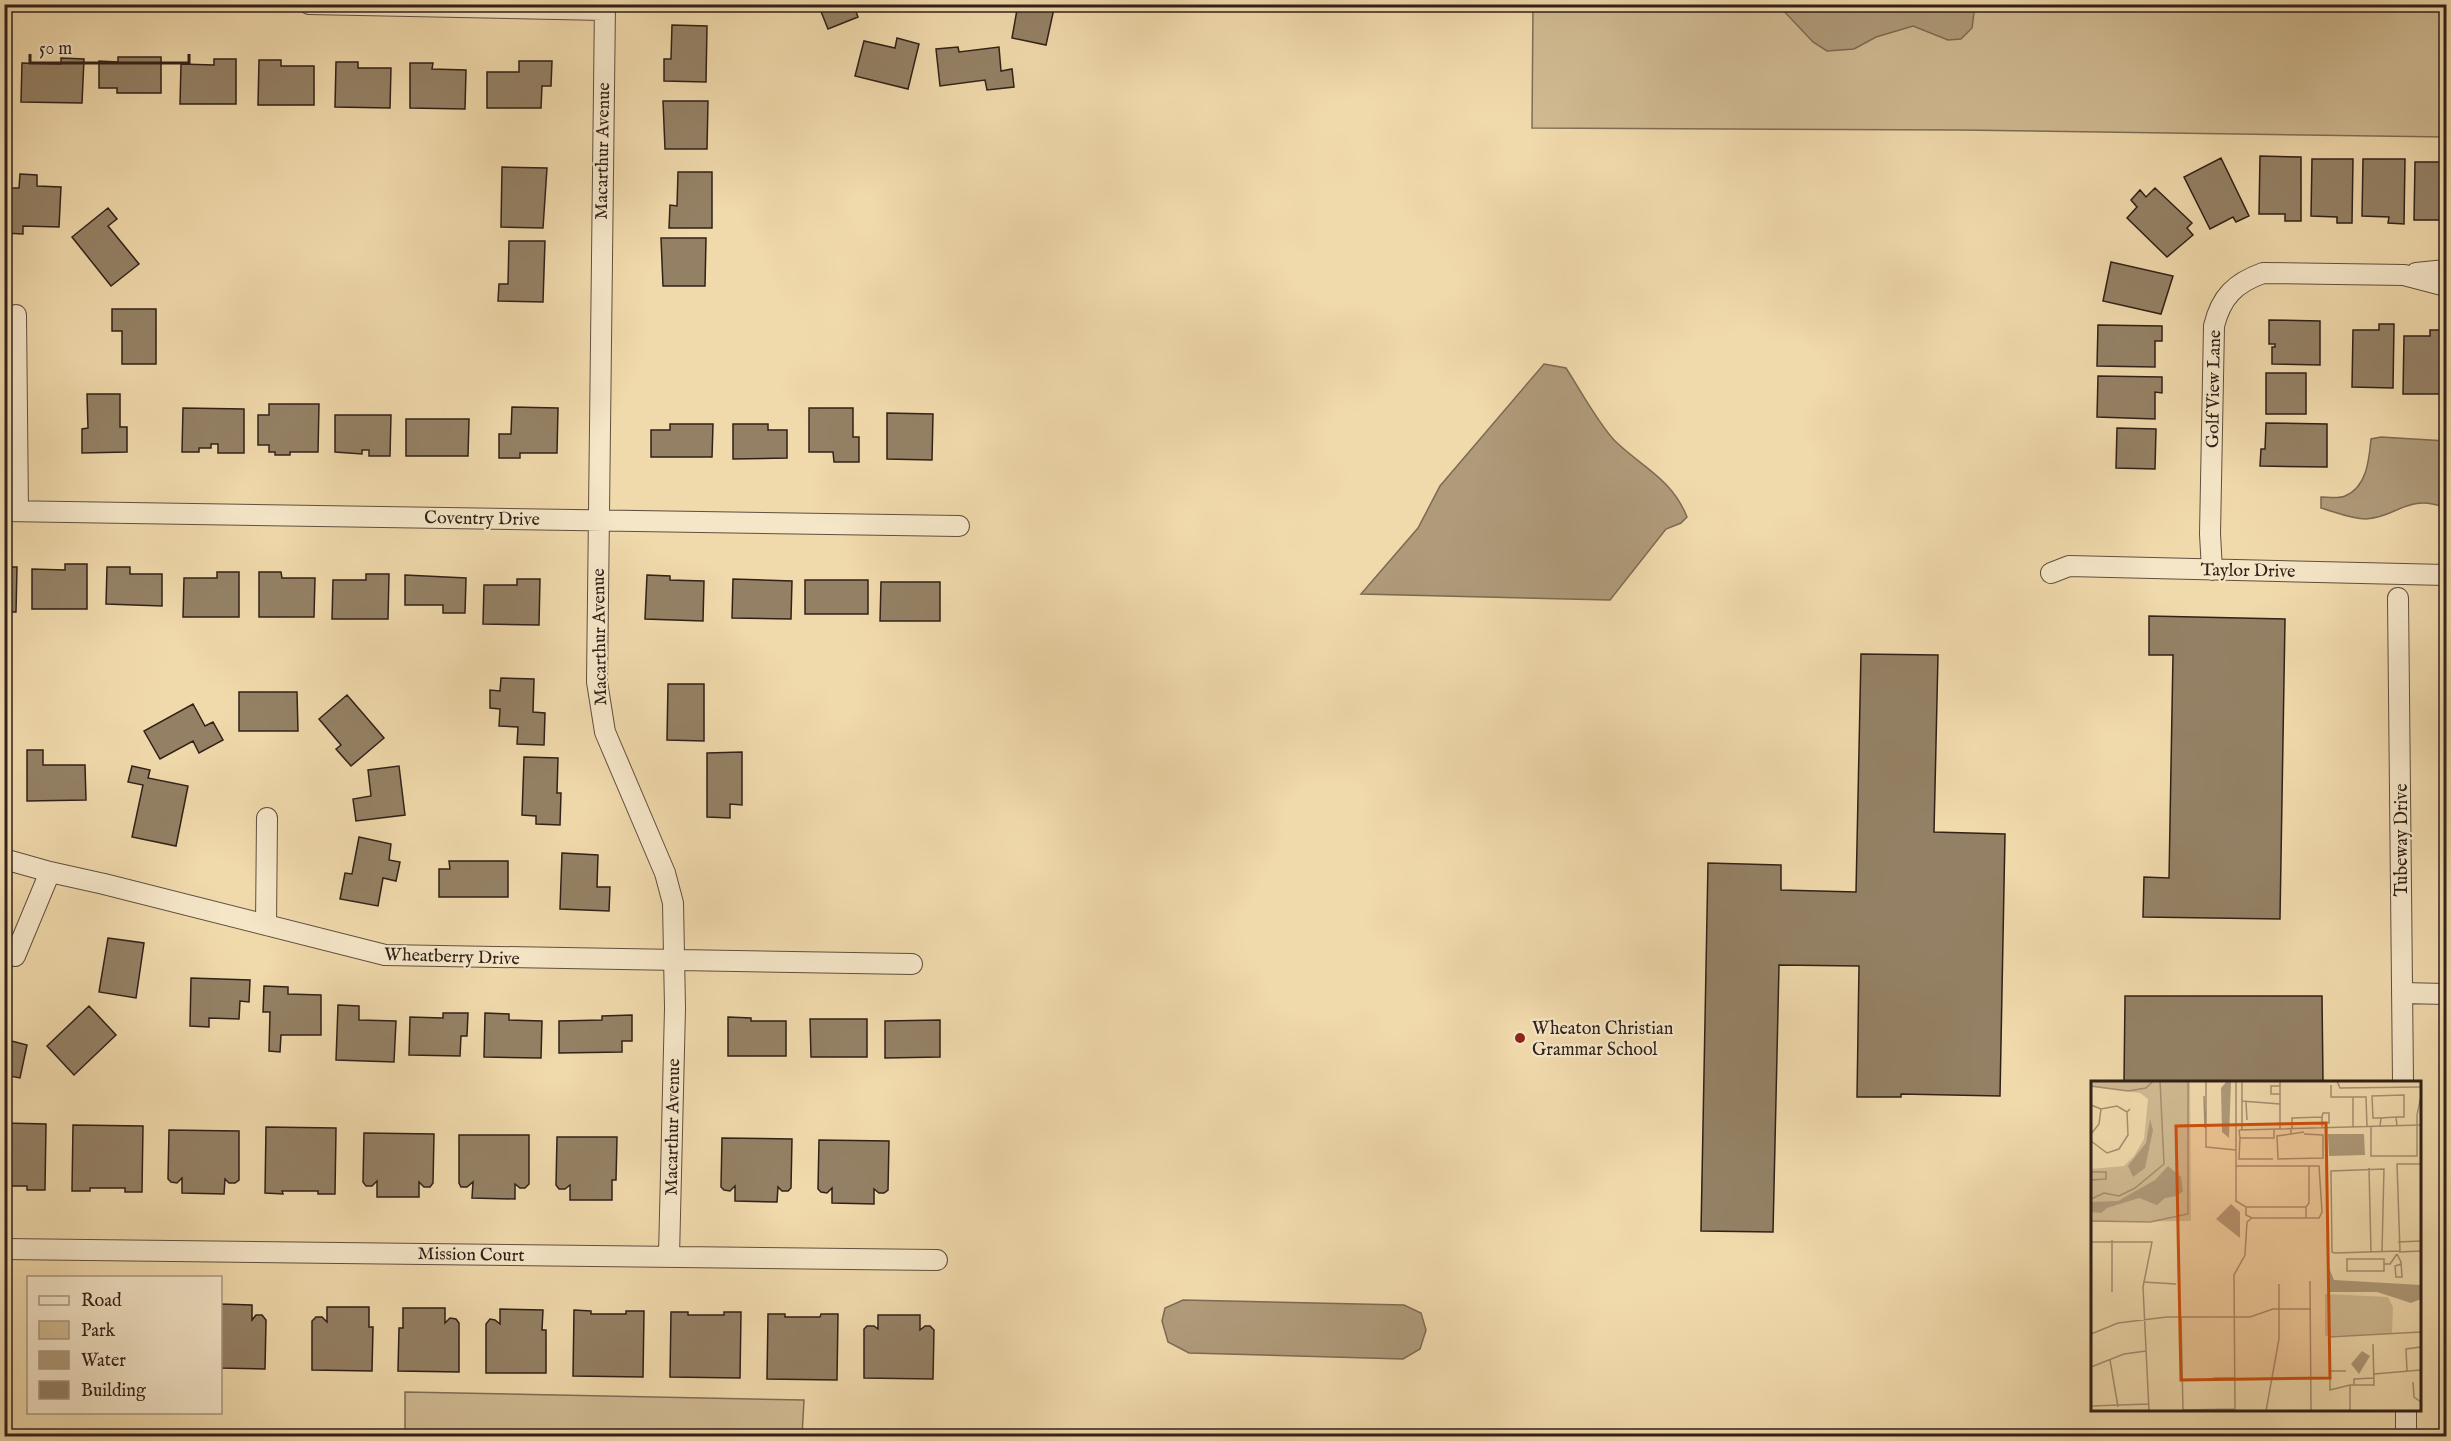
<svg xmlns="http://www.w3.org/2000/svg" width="2451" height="1441" viewBox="0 0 2451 1441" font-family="'IM FELL English',serif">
  <rect width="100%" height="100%" fill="#f0d9ab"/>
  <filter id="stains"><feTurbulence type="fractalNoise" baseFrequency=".00333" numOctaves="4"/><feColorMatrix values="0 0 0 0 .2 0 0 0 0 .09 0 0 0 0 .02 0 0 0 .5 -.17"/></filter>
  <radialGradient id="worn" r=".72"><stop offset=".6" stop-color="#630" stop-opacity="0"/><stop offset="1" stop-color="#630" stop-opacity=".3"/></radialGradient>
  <path fill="#d0ba92" stroke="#806e56" stroke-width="1.5" d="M1533 5H2446V137L1961 130 1532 128Z
    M405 1392 804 1400 802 1436H405Z"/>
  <path fill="#af9a79" stroke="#7d6a53" stroke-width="1.5" d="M1778 5H1975L1972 28 1961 39 1948 40 1913 26 1876 37 1854 49 1827 51 1813 42Z
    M1544 364 1566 368C1579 388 1599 425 1615 441 1643 468 1672 479 1687 517L1681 523 1666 529 1610 600 1361 594 1418 528 1440 486Z
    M2381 437 2446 441V508C2407 493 2398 517 2366 519 2351 519 2335 512 2321 508V497C2328 497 2338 499 2345 496 2367 487 2369 460 2371 439Z
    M1183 1300 1404 1305 1421 1313 1426 1330 1420 1349 1403 1359 1189 1353 1168 1342 1162 1321 1165 1308Z
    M897 1432 965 1436H848Z"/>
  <path fill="#948165" stroke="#312119" stroke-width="1.5" d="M667 4H709V9L667 8Z
    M818 4H853L858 17 828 29Z
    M1018 4H1055L1046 45 1012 38Z
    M672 25 707 26 706 82 664 81V59H671Z
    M897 38 919 44 908 89 855 76 864 41 895 48Z
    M958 47 959 52 999 47 1001 71 1012 69 1014 87 987 90 985 80 940 86 936 49Z
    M4 54H8V78H4Z
    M118 57H161V93H117V88H99V61L118 62Z
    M61 58 84 59 82 103 21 102 22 63 61 64Z
    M214 59H236V104H180L181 64 214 65Z
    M259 60H281V66H314V105H258Z
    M519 61H552L551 86H542L541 108H487V72H519Z
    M336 62H358V68H391L390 108 335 107Z
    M410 63H433L432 69 466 70 465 109 410 108Z
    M663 101H708L707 149H665Z
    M2260 156 2301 157V221H2285V214H2259Z
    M2221 158 2249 216 2236 222 2233 217 2210 229 2184 177Z
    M2312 159H2353L2352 223H2337V217L2311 216Z
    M2363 159H2405L2404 224 2388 223 2389 217 2362 216Z
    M2415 162H2446V226H2440V220H2414Z
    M502 167 547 168 543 228 501 227Z
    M678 172H712V228H669L670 205 677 206Z
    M20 174 37 175V186L61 187 59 227 23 226V234L4 233V188H19Z
    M2155 188 2192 223 2187 228 2193 235 2167 257 2127 218 2137 207 2131 200 2140 190 2146 197Z
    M108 208 117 219 108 226 139 264 111 286 72 237Z
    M661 238H706L705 286H663Z
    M509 241H545L543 302 498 301 499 284H508Z
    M2111 262 2173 276 2161 314 2103 301Z
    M112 309H156V364H122V331H112Z
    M2269 320 2320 321V365L2272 364V347H2275V344H2269Z
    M2379 324H2394L2393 388 2352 387 2353 330H2379Z
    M2098 325 2162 326V341H2155V367L2097 366Z
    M2430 330H2446L2445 394H2403L2404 336H2430Z
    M2266 373H2306V414H2266Z
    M2098 376 2162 377V393L2155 392V419L2097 417Z
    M87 394H120V427H127V452L82 453V429L88 428Z
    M269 404H319L318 452H290V455H275V452H269V445H258V415H269Z
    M512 407 558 408 557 453H520V458H499V434H511Z
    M183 408 244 409V453H218V444H211V448H199V452H182Z
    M809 408H853V437H859V462H834L833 452H809Z
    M887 413 933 414 932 460 887 459Z
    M335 415H391L390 456H369V450H362V454L335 452Z
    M406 419H469L468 456H406Z
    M2266 423 2327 424V467L2260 466 2261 449H2265Z
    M670 424H713L712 457H651V430H670Z
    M733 424H768V430H787V458L733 459Z
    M2117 428 2156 429 2155 469 2116 468Z
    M65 564H87V609H32V569L65 570Z
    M4 567H17L16 612H4Z
    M107 567H130V574H162V606L106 604Z
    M217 572H239V617H183L184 578H217Z
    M259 572H281L282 578H315L314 617H259Z
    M366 574H389L388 619H332L333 580H366Z
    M405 575 466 578 465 613H443V605H405Z
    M647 575 670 576V580L704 581 703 621 645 619Z
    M517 579H540L539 625 483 624 484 585H517Z
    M733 579 792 581 791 619 732 618Z
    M805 580H868V614H805Z
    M881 582H940V621H880Z
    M2149 616 2285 619 2280 919 2143 917 2144 877 2169 878 2173 655H2149Z
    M1861 654 1938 655 1934 832 2005 834 2000 1096 1901 1094V1097H1857L1859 966 1779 965 1773 1232 1701 1231 1708 863 1781 865V890L1856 892Z
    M501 678 534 679 533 712 545 713 544 745 517 744 518 727 499 726 500 709 490 708V690L500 691Z
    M668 684H704V741L667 740Z
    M239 692H297L298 731H239Z
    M347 695 384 738 351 766 336 749 341 745 319 719Z
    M193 704 205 726 213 722 223 740 199 753 193 741 160 759 144 731Z
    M27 750H43V765H85L86 800 27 801Z
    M4 752H11V787H4Z
    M742 752V805L730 804V818L707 817V753Z
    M524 757 558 758 557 793H561L560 825 536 824V816L522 815Z
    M132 766 150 770 148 778 188 786 176 846 132 837 143 785 128 782Z
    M399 766 405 815 356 821 353 799 371 796 368 770Z
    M359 837 391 844 389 860 400 862 396 881 383 878 378 906 340 899 345 873 352 874Z
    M562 853 598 855 597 887H610L609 911 560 909Z
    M449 861H508V897H439V869H450Z
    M108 938 144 943 136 998 99 992Z
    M191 978 250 980 249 1002 240 1001 239 1019 209 1018V1027L190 1026Z
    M264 986 288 987V994L321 995V1035H281L280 1052 269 1051 270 1012H263Z
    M2125 996H2322L2323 1082H2124Z
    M338 1005 359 1006V1020L396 1021 394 1062 336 1060Z
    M89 1006 116 1035 74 1075 47 1046Z
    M443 1013H468L467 1036H461L460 1056 409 1055 410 1017 443 1018Z
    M485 1013 509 1014V1020L542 1021 541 1058 484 1057Z
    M632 1015V1041H622V1052L559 1053V1021L602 1020V1016Z
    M728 1017 751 1018V1021H786V1056H728Z
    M810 1019H867V1057H811Z
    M940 1020V1057L885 1058V1021Z
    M4 1039 27 1045 20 1078 4 1075Z
    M4 1123 46 1124 45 1190H27V1186H4Z
    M73 1125 143 1126 142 1192H125V1188H90V1191H72Z
    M266 1127 336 1128 335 1194H318V1191H282L283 1194 265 1193Z
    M169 1130 239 1131V1180L235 1183H229L225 1179 224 1194 182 1193V1178L177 1183 171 1182 168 1179Z
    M364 1133 434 1134 433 1183 430 1187H424L419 1182V1197H377V1181L372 1186H366L363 1182Z
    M459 1135H529V1184L525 1188H520L515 1184V1199L472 1198 473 1182 467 1187H461L459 1183Z
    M557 1137H617L616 1180H612V1200H570V1185L565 1189H559L556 1185Z
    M722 1138 792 1139 791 1188 788 1191H782L778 1187 777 1202 735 1201V1186L730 1191 724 1190 721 1187Z
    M819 1140 889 1141 888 1190 884 1193H879L874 1189V1204L832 1203V1188L827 1193 821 1192 818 1189Z
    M220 1304 252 1305V1320L256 1315H262L266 1320 265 1369 220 1368Z
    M327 1307H369V1327H373L372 1371 312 1370V1321L316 1317H322L327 1322Z
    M403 1308H445V1323L450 1318 456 1319 459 1323V1372L398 1371 399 1328H403Z
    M500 1309 543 1310 542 1330H546V1373H486V1324L490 1319 495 1320 500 1324Z
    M574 1310 591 1311V1314H626V1311H644L643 1377 573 1376Z
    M671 1312H688V1315H724V1312H741L740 1378 670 1377Z
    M768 1314H785V1317H820L821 1314H838L837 1380 767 1379Z
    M878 1315H920V1330L925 1326H930L934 1330 933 1379 864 1378V1329L867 1326H874L878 1329Z"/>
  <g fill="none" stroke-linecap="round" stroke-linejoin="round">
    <g stroke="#614f3e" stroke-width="22">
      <path id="minor" d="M309 4 604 10
        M605 4 597 682 605 732 665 873 673 903 675 1008 669 1256
        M2416 273 2446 270
        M16 315 18 511
        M4 511 959 526
        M2212 570 2210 534 2214 326C2221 297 2235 283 2263 273L2404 275 2446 286
        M2051 573 2069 566 2446 575
        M2398 598 2403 1082
        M4 859 50 872 104 884 385 955 912 964
        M266 925 267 818
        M15 956 50 872
        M2402 993 2446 994
        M4 1249 937 1260
        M2406 1410V1436"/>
    </g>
    <use href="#minor" stroke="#f5e6c8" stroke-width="20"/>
  </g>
  <circle fill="#8f2418" stroke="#f5e6c8" stroke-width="2" cx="1520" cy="1038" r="6"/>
  <g text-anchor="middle" stroke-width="4.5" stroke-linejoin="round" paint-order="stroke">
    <g font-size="18" fill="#312119" stroke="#f5e6c8">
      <text transform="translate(602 151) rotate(-89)" y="6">Macarthur Avenue</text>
      <text transform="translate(2213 389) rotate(-89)" y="6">Golf View Lane</text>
      <text transform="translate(482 518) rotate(1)" y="6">Coventry Drive</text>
      <text transform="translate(2248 570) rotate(1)" y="6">Taylor Drive</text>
      <text transform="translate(599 637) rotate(-91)" y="6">Macarthur Avenue</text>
      <text transform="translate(2401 840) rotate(-90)" y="6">Tubeway Drive</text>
      <text transform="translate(452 956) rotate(2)" y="6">Wheatberry Drive</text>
      <text transform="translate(672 1127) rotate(-89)" y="6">Macarthur Avenue</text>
      <text transform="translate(471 1254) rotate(1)" y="6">Mission Court</text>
    </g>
    <g font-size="18" fill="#312119" stroke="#f5e6c8" text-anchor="start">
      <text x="1532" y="1034">Wheaton Christian<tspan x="1532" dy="21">Grammar School</tspan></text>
    </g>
  </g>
  <g transform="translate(2091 1081)">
    <rect width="330" height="330" fill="#f0d9ab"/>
    <path d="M0 0H99L100 140 0 141V88L33 85 43 75 53 58 57 18 49 12 0 6ZM234 213 297 216 302 226 301 253 234 255Z" fill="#d0ba92"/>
    <path d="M136 0 140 1 138 57 131 51 130 7ZM59 38 62 49 54 87 42 96 37 85 55 62ZM237 53H273L274 74 238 75ZM77 85 90 96 92 110 86 115 74 117 66 124 48 117 16 127 10 132 0 131V121L27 120 64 99ZM140 123 149 131V157L125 138ZM238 187 243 199 330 204V218L320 222 286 211H239ZM271 270 279 275 268 293 260 283Z" fill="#af9a79"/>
    <path fill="none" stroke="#a48f71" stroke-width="1.5" d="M115 0V66L145 69M145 0V120L155 126H215L218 122V85M151 0V20L189 23M246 0 249 7 330 6M240 4V16H275L276 46M0 5 37 10 55 7 62 0M189 13H180V5H189M113 15 114 47M151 20V49M155 21 156 39M0 24 10 28 26 25 36 31 39 28M231 36 232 32H238V42H231M290 37H282L281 15 313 14V36H305M289 45 290 37 305 36 306 45M262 46V16M280 46V75H326V34L330 15M189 48V0M200 48V53L213 51M201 48V37L231 36V47M148 49 330 44M148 49 149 57H183V48M0 53 8 43 10 28M200 53 186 55 187 78 232 77V54L213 53M149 57 148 78H182M0 60 16 72 28 68 37 54 36 31M145 85H228L231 131 228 137H215M278 87 280 171M0 91H15V98L0 99M0 118 13 112 28 115 44 107 73 83 69 0M155 126V134L161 137H215V126M0 140 59 141 97 133V0M21 159V211M0 161H61L52 206 58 330M307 161 330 160M291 171 293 88 240 90 241 171 243 172 309 170 306 83H330M308 171 330 170M306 173 310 181 311 196H305L304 185 310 183M293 183V178H256V190H293V183H299L306 173M219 200 220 330M52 201 85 203M90 237 92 329 144 328M0 253 27 242 76 236H159L182 228H219M237 256 330 251M19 279 27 326M0 286 33 273 55 270M255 290H239V309L259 304M316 290 315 268 330 266M283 293 330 289M122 297H143M322 301 323 316 330 321M263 304V298L283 297M0 325 58 323M144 330 143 194 154 174 156 141 161 137M175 330 188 258V203M259 330V304H283L282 263"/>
    <path fill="#cd510e" fill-opacity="0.15" stroke="#cd510e" stroke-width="3" d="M235 42 239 297 90 299 85 45Z"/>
    <rect width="330" height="330" fill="none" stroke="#312119" stroke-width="3"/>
  </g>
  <rect width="2451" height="1441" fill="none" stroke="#f0d9ab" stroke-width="24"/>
  <rect x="6" y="6" width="2439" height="1429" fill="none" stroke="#312119" stroke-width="3"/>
  <rect x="12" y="12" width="2427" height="1417" fill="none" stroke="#312119" stroke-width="1.5"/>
  <rect x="27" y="1276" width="195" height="138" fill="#f5e6c8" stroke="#a79782" stroke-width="1.5"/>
  <rect x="39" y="1296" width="30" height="9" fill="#f5e6c8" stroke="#a79782" stroke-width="1.5"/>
  <text x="81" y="1306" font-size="18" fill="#312119">Road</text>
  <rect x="39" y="1321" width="30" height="18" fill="#d0ba92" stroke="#a79782" stroke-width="1.5"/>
  <text x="81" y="1336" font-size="18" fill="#312119">Park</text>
  <rect x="39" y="1351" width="30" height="18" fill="#af9a79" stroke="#a79782" stroke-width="1.5"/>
  <text x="81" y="1366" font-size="18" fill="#312119">Water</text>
  <rect x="39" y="1381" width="30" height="18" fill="#948165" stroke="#a79782" stroke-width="1.5"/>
  <text x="81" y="1396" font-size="18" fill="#312119">Building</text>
  <path d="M30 54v9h159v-9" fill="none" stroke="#312119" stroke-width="3"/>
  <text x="39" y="54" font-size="18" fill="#312119" stroke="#f5e6c8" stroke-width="4.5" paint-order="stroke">50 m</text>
  <rect width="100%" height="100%" filter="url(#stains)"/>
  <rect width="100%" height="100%" fill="url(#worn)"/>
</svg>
